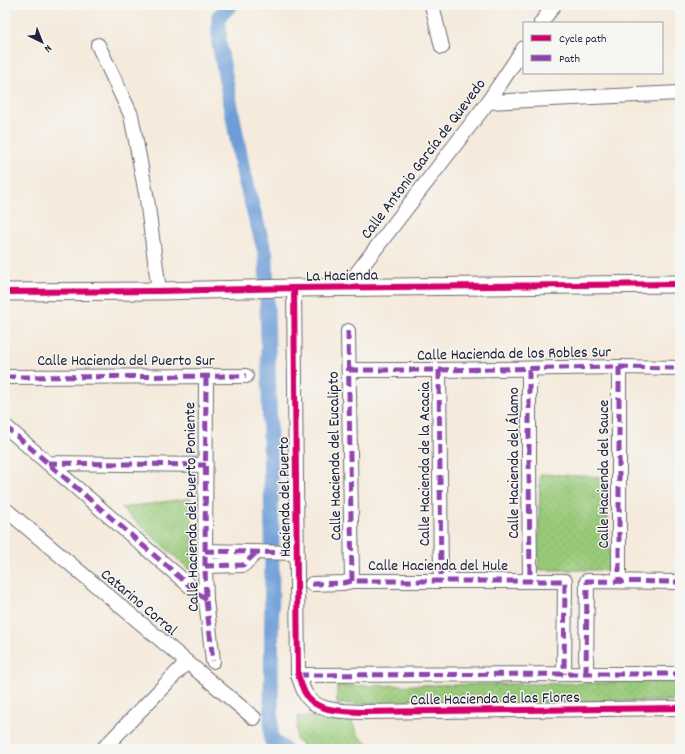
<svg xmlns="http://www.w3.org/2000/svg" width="685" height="754" viewBox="0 0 685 754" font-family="Dekko,sans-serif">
  <defs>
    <pattern id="grass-dots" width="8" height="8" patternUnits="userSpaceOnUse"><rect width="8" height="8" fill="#99ca79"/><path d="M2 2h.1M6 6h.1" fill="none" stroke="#84ad6a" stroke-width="1.8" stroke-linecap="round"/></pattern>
  </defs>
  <rect width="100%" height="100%" fill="#f6f6f2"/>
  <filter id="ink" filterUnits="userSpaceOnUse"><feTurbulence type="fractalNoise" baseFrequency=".025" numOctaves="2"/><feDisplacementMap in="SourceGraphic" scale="8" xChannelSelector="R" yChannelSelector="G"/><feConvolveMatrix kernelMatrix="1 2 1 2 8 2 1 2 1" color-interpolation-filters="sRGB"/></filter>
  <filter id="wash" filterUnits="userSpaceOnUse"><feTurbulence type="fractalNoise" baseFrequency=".012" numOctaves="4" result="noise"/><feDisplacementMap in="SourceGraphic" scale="16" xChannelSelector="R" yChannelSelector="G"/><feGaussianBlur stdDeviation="0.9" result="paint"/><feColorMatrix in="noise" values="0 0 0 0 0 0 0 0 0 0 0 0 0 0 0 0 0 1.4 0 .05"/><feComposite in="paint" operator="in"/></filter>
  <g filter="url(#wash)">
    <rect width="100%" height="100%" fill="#f5eadb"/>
    <path fill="url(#grass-dots)" stroke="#5e765a" d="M540 474 605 477 611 570H538Z
      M191 498 195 575 121 508Z
      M680 682V701L337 704V686Z
      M298 716 351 720 358 735 373 749H308L296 740Z"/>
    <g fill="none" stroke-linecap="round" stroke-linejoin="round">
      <path stroke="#6d9dd7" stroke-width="15" d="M231 5 219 16V43L244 176 266 256 272 532 271 740 284 749"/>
    </g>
  </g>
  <g filter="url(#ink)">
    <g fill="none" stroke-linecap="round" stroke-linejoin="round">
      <g stroke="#6c6873" stroke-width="16">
        <path id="minor" d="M432 5 442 47
          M541 23 554 5
          M98 45 131 115 147 199 159 291
          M488 102 680 93
          M346 287 488 102 524 48
          M294 288 298 675C300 680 302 687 305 693 314 712 343 711 362 712L680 708
          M348 331 352 581
          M619 367V581
          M529 369V463L530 581
          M349 370H439L619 367 680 368
          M439 370 441 581
          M206 376 205 566 206 600 213 661
          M5 377 246 376
          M5 426 206 600
          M48 463 206 465
          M5 509 187 662 254 718
          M205 551 297 553
          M205 566 243 565 257 552
          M312 584 343 583 352 581H565L564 674
          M586 674 587 581 680 582
          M298 675 586 674H680
          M103 749 187 662"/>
      </g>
      <g stroke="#6c6873" stroke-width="19">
        <path id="tertiary" d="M5 292 159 291 294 288 680 284"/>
      </g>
      <use href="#minor" stroke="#fff" stroke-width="14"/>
      <use href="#tertiary" stroke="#fff" stroke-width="17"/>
      <path stroke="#8e44ad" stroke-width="5" stroke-dasharray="10 5" stroke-linecap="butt" d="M348 331 352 581
        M619 367V581
        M529 369V463L530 581
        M349 370H439L619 367 680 368
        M439 370 441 581
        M206 376 205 566 206 600 213 661
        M5 377 246 376
        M5 426 206 600
        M48 463 206 465
        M205 551 297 553
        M205 566 243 565 257 552
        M312 584 343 583 352 581H565L564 674
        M586 674 587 581 680 582
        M298 675 586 674H680"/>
      <g stroke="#f6f6f2" stroke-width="8">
        <path id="cycleway" d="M294 288 298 675C300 680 302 687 305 693 314 712 343 711 362 712L680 708
          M5 292 159 291 294 288 680 284"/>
      </g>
      <use href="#cycleway" stroke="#d6006c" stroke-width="6"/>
    </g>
  </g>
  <g text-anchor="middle" stroke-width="3" stroke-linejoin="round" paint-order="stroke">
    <g font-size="16" fill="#22223b" stroke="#f6f6f2">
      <text transform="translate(422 158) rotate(-53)" y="6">Calle Antonio García de Quevedo</text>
      <text transform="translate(342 274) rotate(-1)" y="6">La Hacienda</text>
      <text transform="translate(514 352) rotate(-1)" y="6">Calle Hacienda de los Robles Sur</text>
      <text x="126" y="365">Calle Hacienda del Puerto Sur</text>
      <text transform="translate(333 456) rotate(-91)" y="6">Calle Hacienda del Eucalipto</text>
      <text transform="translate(512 463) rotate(-90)" y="6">Calle Hacienda del Álamo</text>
      <text transform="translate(423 464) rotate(-90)" y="6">Calle Hacienda de la Acacia</text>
      <text transform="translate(602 474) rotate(-90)" y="6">Calle Hacienda del Sauce</text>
      <text transform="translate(283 497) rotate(-91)" y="6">Hacienda del Puerto</text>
      <text transform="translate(190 507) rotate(-91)" y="6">Calle Hacienda del Puerto Poniente</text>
      <text x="438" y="570">Calle Hacienda del Hule</text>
      <text transform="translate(140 601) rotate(40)" y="6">Catarino Corral</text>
      <text transform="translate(495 697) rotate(-1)" y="6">Calle Hacienda de las Flores</text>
    </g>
  </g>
  <rect width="685" height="754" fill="none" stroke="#f6f6f2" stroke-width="20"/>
  <rect x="523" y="22" width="140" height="52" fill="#f6f6f2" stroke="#a1a1a9"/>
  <rect x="531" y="35" width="20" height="6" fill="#d6006c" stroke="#a1a1a9"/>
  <text x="559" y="42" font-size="12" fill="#22223b">Cycle path</text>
  <rect x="531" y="55" width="20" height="6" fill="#8e44ad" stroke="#a1a1a9"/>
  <text x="559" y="62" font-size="12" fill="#22223b">Path</text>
  <g transform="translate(42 42) rotate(137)" stroke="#f6f6f2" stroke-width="3" paint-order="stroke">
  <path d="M0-3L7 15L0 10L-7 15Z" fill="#22223b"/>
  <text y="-6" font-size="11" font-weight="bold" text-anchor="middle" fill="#22223b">N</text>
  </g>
</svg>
